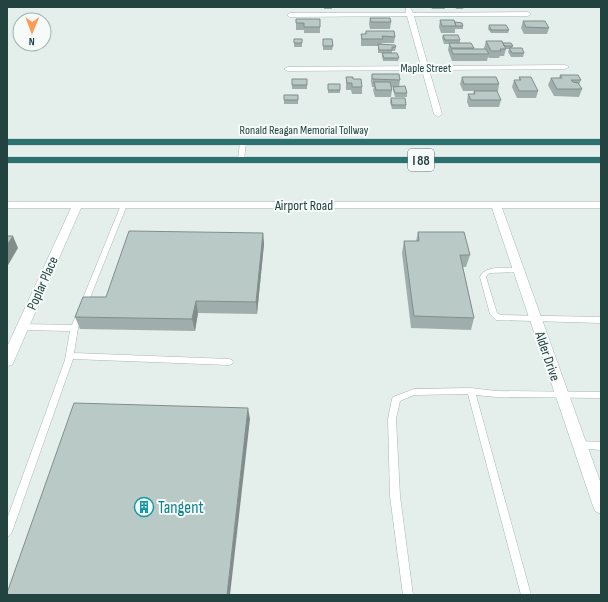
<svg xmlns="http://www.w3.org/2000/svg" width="608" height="602" viewBox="0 0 608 602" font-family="'Sofia Sans Condensed',sans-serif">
  <rect width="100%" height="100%" fill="#e4efec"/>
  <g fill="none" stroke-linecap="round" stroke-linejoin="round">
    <g stroke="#a6b8b5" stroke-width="1">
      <path id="service" d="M243 140 246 142 244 160 241 162 238 160 240 142Z
        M124 203 127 205 78 328 74 353 229 359 232 360 233 362 232 364 229 365 73 359 12 532 10 535 7 537V519L65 360 70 331 23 330 20 329 19 327 20 325 23 324 72 325 121 205Z
        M518 268 521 270 520 272 490 273 487 275 486 277 497 313 501 315 601 317V323L496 320 490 314 480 277C484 265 507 268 518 268Z
        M471 388 496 391 601 392V398L496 397 476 395 531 595H521L468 394 414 395 400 401 396 419 400 496 413 595H403L390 496 388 419 392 399 393 397 414 389Z
        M580 441 601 442V450L577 448 576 445 577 442Z"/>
    </g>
    <g stroke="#a6b8b5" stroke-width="1">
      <path id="minor" d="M406 7H410L413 13 528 12 531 14 528 16H414L428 66 565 65 569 67 565 69 429 70 442 114 438 117 434 114 422 70 288 71 284 69 288 67 421 66 407 16 290 17 287 15 290 13H406Z
        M7 202H601V208H502L601 484V514L595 511 593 506 492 208H81L14 361 12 365 7 366V347L71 208H7Z"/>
    </g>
    <g stroke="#c1caca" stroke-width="1">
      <path id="motorway" d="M7 139H601V145H7Z
        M7 157H601V163H7Z"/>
    </g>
    <use href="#service" fill="#fff" fill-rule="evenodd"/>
    <use href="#minor" fill="#fff" fill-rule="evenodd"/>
    <use href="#motorway" fill="#2b7170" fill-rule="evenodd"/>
  </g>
  <path fill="#9faeaa" d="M324 7H332V9H324Z
    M431 7H445V9H432Z
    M455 7H464L463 9H456Z
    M466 7H485L467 8Z
    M504 7H513L512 8H505Z
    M370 18 391 22 390 29H370L369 24Z
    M296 19H320V33H304V30H296Z
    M440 20 455 22 463 26V29H455V33H441L439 27Z
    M523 21 549 28 547 34H524L521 28Z
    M489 25 509 30 508 33H491L488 29Z
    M366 31 395 37 394 43H382V44L396 47 395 51H392V53L399 58 398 61H383L382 56V53H378V46H361V34H365Z
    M443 35 460 40V43L474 48V49H485L484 48 486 41 513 46 512 48 524 53 523 57H511L508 52 509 49H506L504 56H500L499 58H489L488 57 487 61H452L448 50 449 44H444L442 38Z
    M302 39V47H294V43Z
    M323 39 333 46 332 50H323Z
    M372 74 400 80 399 87 407 93V97H395L393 90V87H391L392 90 391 97H375L373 90 374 87H372L371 81Z
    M560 75 581 80 579 85 582 89 579 97 554 96 548 85 551 78H559Z
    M346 77 353 79 362 87V94H352L351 90H346Z
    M462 77 499 84 498 91H463L460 84Z
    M519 77 538 91 536 98H517L512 87 514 80H519Z
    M307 79V89H292V85Z
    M328 84 340 90V93H328Z
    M474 91 501 100 499 107H469L467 102 468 94H473Z
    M284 95H298V104H284Z
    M391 98 406 105V109H392L390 102Z
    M418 232 470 255 466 267H463L474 318 471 330 411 328 402 253 404 241H416Z
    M263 233 264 244 257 314 198 313 195 331 80 329 75 317 106 297Z"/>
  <path fill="#828d8b" d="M263 233 264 244 257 314 256 302Z
    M13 236 18 248 7 267V245Z
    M196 301 198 313 195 331 192 319Z
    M248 408 250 419 230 595H227Z"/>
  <path fill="#b9cac6" stroke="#828d8b" d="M370 18H390L391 22H371Z
    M296 19H320V27H304V23H296Z
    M440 20H454L456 26H442Z
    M523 21H545L549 28 526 27Z
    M455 22 462 23 463 26H456Z
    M489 25H506L509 30H491Z
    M366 31H394L395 37 382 36 383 39H362L361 34H366Z
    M443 35H458L460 40H445Z
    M294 39H302V43H294Z
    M323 39H332L333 46H323Z
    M486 41H502L506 49H500L501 51H491Z
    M449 43H471L474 48H451Z
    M503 43H511L513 46H504Z
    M378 44 395 45 396 47H392V50H379Z
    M509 48H522L524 53H512Z
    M451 49H486L489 54H453Z
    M382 53H397L399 58H384Z
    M372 74H399L400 80 372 79Z
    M560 75H578L581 80H571L573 82 578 83 582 89H557L551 78H562Z
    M346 77H353V79H361L362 87H352V83H347Z
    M462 77H496L499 84H464Z
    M519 77H531L538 91H519L514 80H521Z
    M292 79H307V85H292Z
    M374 82H390L392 90H376Z
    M328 84H340V90H328Z
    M405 86 407 93H395L393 87Z
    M474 91H497L501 100H471L468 94H475Z
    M284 95H298V100H284Z
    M391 98H405L406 105H392Z
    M129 231 263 233 256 302 196 301 192 319 75 317 83 297H106Z
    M418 232H464L470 255H460L474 318 414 316 404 241H419Z
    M7 236H13L7 245Z
    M74 403 248 408 227 595H7V593Z"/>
  <defs>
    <g id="building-ring" transform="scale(1)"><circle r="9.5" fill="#f6fbf9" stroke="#0f9aa8" stroke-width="1.5"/><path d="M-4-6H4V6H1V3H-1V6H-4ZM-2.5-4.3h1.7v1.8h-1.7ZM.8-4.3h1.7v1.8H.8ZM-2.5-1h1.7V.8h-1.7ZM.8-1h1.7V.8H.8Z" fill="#0f9aa8"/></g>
  </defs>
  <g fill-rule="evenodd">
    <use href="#building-ring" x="144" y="507"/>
  </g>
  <g text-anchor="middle" stroke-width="4" stroke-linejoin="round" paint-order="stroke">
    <g font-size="12" fill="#224340" stroke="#f6fbf9">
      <text x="426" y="72">Maple Street</text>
      <text x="304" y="134">Ronald Reagan Memorial Tollway</text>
    </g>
    <rect fill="#f6fbf9" stroke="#627a78" stroke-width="1" x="408" y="149" width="26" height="22" rx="3"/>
    <g font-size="13" font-weight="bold" fill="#224340">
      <text x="421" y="165">I 88</text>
    </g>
    <g font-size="14" fill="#224340" stroke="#f6fbf9">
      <text x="304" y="210">Airport Road</text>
      <text transform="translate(42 283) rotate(-66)" y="5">Poplar Place</text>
      <text transform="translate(548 356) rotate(71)" y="5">Alder Drive</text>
    </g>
    <g font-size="17" fill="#0d838f" stroke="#f6fbf9" text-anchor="start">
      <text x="158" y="513">Tangent</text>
    </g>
  </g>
  <rect width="608" height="602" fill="none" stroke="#224340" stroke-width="16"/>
  <g transform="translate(32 32) rotate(181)"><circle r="19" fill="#f6fbf9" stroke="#a1b1af"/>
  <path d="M0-3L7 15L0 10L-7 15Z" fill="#fc9c55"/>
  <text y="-6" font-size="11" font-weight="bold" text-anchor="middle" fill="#224340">N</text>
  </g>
</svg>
